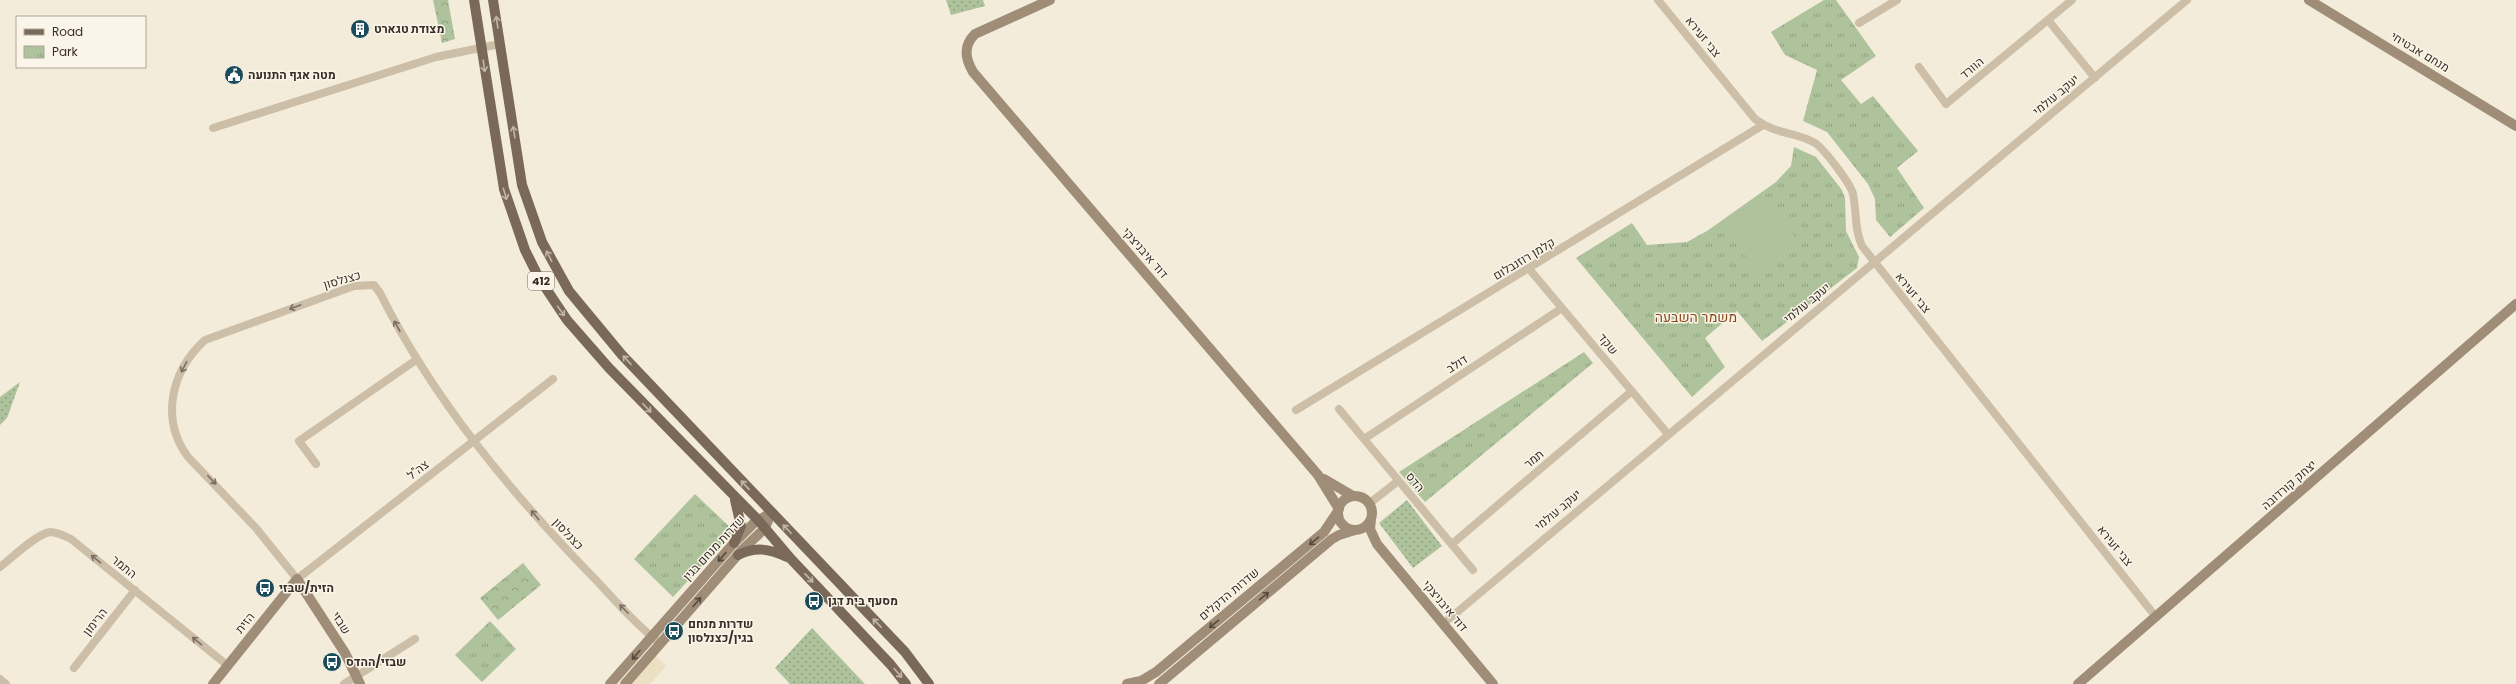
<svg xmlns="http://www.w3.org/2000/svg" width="2516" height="684" viewBox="0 0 2516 684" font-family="Poppins,Heebo,sans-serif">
  <defs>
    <pattern id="grass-dots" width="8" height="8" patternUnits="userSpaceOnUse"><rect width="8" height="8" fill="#aec39b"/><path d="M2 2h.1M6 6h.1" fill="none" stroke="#8f9f7e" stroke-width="1.8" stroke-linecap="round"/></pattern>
    <pattern id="forest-crowns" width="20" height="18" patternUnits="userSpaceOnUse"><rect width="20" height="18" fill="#aec39b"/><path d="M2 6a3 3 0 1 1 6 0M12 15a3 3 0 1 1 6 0" fill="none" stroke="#8f9f7e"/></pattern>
    <pattern id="park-tufts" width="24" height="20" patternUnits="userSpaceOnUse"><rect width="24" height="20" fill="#aec39b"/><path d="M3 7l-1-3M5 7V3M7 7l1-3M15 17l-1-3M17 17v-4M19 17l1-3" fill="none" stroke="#8f9f7e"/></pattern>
  </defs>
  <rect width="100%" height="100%" fill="#f3ecdb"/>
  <path fill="url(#grass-dots)" d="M946 0H983L985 6 951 15Z
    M20 382 7 418 0 425V397Z
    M1407 500 1442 546 1413 568 1379 523Z
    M812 628 865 684H790L775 668Z"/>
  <path fill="url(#forest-crowns)" d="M433 0H448L455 39 442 43Z
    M523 563 541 585 498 620 480 598Z"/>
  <path fill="url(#park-tufts)" d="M1824 0H1836L1876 56 1841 80 1861 104 1873 96 1918 151 1897 168 1924 208 1890 237 1876 220 1875 199 1868 184 1827 132 1803 121 1817 70 1785 55 1771 32Z
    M1794 147 1816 157 1842 190 1845 198 1846 231 1859 257 1857 268 1762 341 1737 311 1705 338 1725 367 1692 397 1576 258 1632 223 1647 245 1687 242 1707 231 1776 182 1791 166Z
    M1584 352 1593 363 1425 502 1399 472Z
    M695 494 734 531 673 597 634 559Z
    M490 621 516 649 482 682 455 655Z"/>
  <path fill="#aec39b" d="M1763 193 1798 241 1756 271 1722 223Z"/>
  <path fill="#ece0c2" d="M652 652 666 666 650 684H625Z"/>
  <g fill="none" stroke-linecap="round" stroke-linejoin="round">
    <path stroke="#ccbea7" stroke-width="8" d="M1658 0 1755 119C1776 135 1798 132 1815 143 1824 149 1851 184 1853 194 1857 213 1854 228 1862 246L2156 617
      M2048 20 2095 78
      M1859 23 1897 0
      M1919 67 1946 104 2072 0
      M213 128 436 57 500 44
      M1530 270 1667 433
      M553 379 297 579 256 528 188 457C160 419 171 371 205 340L354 286 374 285 380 293C433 399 511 493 594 578 614 599 633 622 656 640
      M1339 409 1473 570
      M1296 410 1763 125
      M1364 439 1562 308
      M316 464 299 441 416 360
      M1370 503 1398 481
      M1452 544 1632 391
      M0 567C12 558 36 534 50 532 57 532 65 536 71 539L227 665
      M1443 624 2187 0
      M74 668 135 590
      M0 679 6 684
      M344 684 415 639"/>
    <path stroke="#a08d78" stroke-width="10" d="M1050 0 975 34C963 46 965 58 973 72L1318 475 1339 509
      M2309 0 2516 126
      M1324 479 1353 496
      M1338 513a17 17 0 1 1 34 0a17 17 0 1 1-34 0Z
      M1371 519 1370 529 1377 544 1493 684
      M213 684 297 579 345 653 360 684
      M610 684 734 543 755 522 771 513
      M625 684 742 550 764 529 768 521
      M1127 684 1141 681 1156 672 1324 532 1338 511
      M1159 684 1332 539 1339 535 1355 530
      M2078 684 2516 304"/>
    <path stroke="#7a6958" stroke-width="10" d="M474 0 504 189 525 250 539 278 567 320 609 368 758 520 791 559 891 665 906 684
      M493 0 522 185 542 242 569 291 622 355 905 652 929 684
      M734 543 741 526 735 500
      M738 555C756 546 769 549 787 557"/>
  </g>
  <defs><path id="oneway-shaft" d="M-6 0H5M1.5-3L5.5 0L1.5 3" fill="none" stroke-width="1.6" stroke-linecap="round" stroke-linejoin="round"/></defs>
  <g stroke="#c0b6a7">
    <use href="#oneway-shaft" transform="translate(497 22) rotate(-98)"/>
    <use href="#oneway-shaft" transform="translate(484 66) rotate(82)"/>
    <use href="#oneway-shaft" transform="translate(514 132) rotate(-99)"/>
    <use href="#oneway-shaft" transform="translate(505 194) rotate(74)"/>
    <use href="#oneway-shaft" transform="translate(549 256) rotate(-117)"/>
    <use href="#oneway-shaft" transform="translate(561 311) rotate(54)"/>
    <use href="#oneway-shaft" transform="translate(627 360) rotate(-133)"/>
    <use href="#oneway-shaft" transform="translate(647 408) rotate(46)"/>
    <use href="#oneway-shaft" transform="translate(745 485) rotate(-133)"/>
    <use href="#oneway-shaft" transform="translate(787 529) rotate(-134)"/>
    <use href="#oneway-shaft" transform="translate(809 578) rotate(47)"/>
    <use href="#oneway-shaft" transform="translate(877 623) rotate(-134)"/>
    <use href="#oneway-shaft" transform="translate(898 673) rotate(49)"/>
  </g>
  <g stroke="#7b6f61">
    <use href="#oneway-shaft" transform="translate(295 307) rotate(160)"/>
    <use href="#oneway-shaft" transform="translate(397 326) rotate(-119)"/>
    <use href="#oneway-shaft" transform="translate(184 367) rotate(117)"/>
    <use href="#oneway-shaft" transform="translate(212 480) rotate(46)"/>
    <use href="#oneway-shaft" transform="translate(535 515) rotate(-129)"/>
    <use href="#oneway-shaft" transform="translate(96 559) rotate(-141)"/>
    <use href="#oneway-shaft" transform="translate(624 609) rotate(-135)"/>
    <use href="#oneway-shaft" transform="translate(197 641) rotate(-141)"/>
  </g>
  <g stroke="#574b40">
    <use href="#oneway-shaft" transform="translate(1314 541) rotate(140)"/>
    <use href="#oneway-shaft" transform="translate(722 557) rotate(131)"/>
    <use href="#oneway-shaft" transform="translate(1264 596) rotate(-40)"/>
    <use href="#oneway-shaft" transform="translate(697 602) rotate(-49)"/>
    <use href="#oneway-shaft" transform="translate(1214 624) rotate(140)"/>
    <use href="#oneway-shaft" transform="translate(636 655) rotate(131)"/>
  </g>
  <defs>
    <g id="building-disc" transform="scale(1)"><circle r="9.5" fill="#1b4c5b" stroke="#faf5e8"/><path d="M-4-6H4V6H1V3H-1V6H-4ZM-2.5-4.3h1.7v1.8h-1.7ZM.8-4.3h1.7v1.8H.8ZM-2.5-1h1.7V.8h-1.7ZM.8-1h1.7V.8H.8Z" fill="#fff"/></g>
    <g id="civic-disc" transform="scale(1)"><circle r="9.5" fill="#1b4c5b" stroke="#faf5e8"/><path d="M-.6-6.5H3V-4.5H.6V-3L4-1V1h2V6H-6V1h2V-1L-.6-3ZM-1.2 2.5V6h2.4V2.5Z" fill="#fff"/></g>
    <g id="bus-disc" transform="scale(1)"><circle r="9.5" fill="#1b4c5b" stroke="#faf5e8"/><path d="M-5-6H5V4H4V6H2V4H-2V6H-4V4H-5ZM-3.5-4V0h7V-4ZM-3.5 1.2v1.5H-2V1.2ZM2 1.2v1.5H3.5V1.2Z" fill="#fff"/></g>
  </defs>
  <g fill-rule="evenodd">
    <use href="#building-disc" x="360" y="29"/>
    <use href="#civic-disc" x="234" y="75"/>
    <use href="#bus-disc" x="265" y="588"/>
    <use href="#bus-disc" x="814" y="601"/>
    <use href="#bus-disc" x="674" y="631"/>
    <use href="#bus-disc" x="332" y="662"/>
  </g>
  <g text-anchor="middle" stroke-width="3" stroke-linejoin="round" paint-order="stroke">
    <rect fill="#faf5e8" stroke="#726a62" stroke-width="1" x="528" y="272" width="26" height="18" rx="3"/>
    <g font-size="11" font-weight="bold" fill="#382f28">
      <text x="541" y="285">412</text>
    </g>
    <g font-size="12" font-weight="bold" fill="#382f28" stroke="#faf5e8" text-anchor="start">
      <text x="374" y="33">מצודת טגארט</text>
      <text x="248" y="79">מטה אגף התנועה</text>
      <text x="279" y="592">הזית/שבזי</text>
      <text x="828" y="605">מסעף בית דגן</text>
      <text x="688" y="628">שדרות מנחם<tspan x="688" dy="14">בגין/כצנלסון</tspan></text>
      <text x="346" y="666">שבזי/ההדס</text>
    </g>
    <g font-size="12" fill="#382f28" stroke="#faf5e8">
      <text transform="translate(1703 37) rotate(51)" y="4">צבי זעירא</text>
      <text transform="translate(2420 52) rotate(31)" y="4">מנחם אבטיחי</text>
      <text transform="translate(1972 68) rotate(-40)" y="4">הוורד</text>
      <text transform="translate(2056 95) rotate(-40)" y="4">יעקב עולמי</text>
      <text transform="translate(1145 253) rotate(49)" y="4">דוד איבניצקי</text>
      <text transform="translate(1524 259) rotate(-31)" y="4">קלמן רוזנבלום</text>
      <text transform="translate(342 280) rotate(-16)" y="4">כצנלסון</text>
      <text transform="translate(1913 293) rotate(51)" y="4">צבי זעירא</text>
      <text transform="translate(1807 303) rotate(-39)" y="4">יעקב עולמי</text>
      <text transform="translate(1608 344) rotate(50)" y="4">שקד</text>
      <text transform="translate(1457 364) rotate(-33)" y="4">דולב</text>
      <text transform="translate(1534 459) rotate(-40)" y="4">תמר</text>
      <text transform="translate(418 470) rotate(-38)" y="4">צה"ל</text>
      <text transform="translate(1415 482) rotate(50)" y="4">הדס</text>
      <text transform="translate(2289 485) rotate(-41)" y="4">יצחק קורדובה</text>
      <text transform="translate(1558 510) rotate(-40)" y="4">יעקב עולמי</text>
      <text transform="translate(568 534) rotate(47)" y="4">כצנלסון</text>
      <text transform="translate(2115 546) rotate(51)" y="4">צבי זעירא</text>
      <text transform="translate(714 548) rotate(-47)" y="4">שדרות מנחם בגין</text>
      <text transform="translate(124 567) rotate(39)" y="4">התמר</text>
      <text transform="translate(1229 594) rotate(-40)" y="4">שדרות הדקלים</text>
      <text transform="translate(1445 606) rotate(50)" y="4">דוד איבניצקי</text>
      <text transform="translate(95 622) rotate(-52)" y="4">הרימון</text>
      <text transform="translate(245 623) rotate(-51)" y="4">הזית</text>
      <text transform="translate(341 623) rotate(57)" y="4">שבזי</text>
    </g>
    <g font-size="14" fill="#8b4a1d" stroke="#faf5e8">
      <text x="1696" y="322">משמר השבעה</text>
    </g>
  </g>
  <rect x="16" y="16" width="130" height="52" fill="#faf5e8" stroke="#aca69b"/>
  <rect x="24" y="29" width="20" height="6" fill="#7a6958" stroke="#aca69b"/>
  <text x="52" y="36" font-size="12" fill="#382f28">Road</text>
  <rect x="24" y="46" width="20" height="12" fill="url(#park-tufts)" stroke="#aca69b"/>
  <text x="52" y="56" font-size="12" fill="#382f28">Park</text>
</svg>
